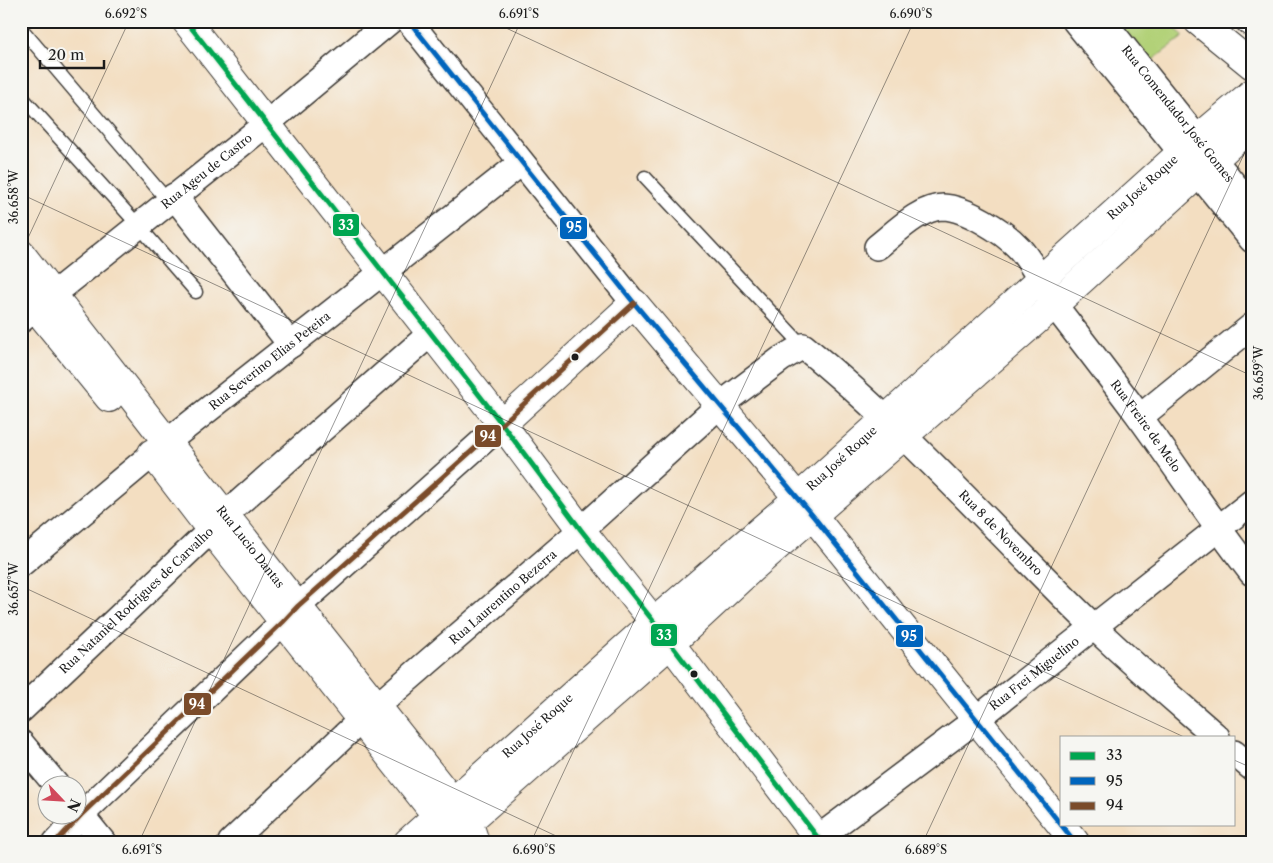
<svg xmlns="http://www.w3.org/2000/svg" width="1273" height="863" viewBox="0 0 1273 863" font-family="'Libre Caslon Text',serif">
  <rect width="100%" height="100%" fill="#f6f6f2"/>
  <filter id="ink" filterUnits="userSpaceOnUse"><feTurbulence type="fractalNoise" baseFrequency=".02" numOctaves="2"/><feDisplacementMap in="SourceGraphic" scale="10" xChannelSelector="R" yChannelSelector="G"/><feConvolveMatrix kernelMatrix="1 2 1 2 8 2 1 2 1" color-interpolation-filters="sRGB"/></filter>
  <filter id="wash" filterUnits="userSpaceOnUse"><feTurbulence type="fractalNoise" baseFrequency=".0096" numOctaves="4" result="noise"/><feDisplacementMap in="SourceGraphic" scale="20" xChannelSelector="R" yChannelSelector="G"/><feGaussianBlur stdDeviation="1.12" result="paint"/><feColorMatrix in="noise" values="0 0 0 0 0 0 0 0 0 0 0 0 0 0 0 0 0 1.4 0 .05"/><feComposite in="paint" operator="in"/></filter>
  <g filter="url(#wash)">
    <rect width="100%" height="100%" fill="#f3dec1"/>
    <path fill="#b2d178" stroke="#67764a" d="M1108 21H1166L1184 36 1145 66Z"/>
  </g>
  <g filter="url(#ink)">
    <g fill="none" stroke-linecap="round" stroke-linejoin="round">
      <g stroke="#3c3935" stroke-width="15">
        <path id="lane" d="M21 28 168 201
          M21 96 138 225 196 292
          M645 177 803 346"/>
      </g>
      <g stroke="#3c3935" stroke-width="28">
        <g id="street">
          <path d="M409 21 634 303"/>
          <path d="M1075 21 1252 240"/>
          <path id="s1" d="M1103 21 1252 207"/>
          <path d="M1248 21 1252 24"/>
          <path d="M174 196 291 345"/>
          <path id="s2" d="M877 247C895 233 920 207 943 207 966 208 1003 231 1019 248 1036 266 1044 291 1059 311 1086 346 1113 381 1139 416 1177 468 1212 522 1252 573"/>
          <path id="s3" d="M21 320 266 124 390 21"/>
          <path d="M1140 417 1252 326"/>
          <path id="s4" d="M21 564 167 442 521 163"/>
          <path id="s5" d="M21 710 211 530 225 515 431 333"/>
          <path d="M21 743 57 786"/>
          <path d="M1234 753 1252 768"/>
          <path d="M78 811 103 842"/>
          <path d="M56 842 81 815 283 622 298 606 502 424"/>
          <path id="s6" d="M231 842 362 719 581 530 720 405 781 359 803 346C907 430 996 532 1092 625 1132 664 1175 700 1217 737"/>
          <path id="s7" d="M813 842 977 719 1252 502"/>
        </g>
      </g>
      <g stroke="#3c3935" stroke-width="30">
        <g id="secondary">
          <path d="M1198 21 1252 65"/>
          <path id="s8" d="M21 254 167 442 468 821 475 842"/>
          <path d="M21 290 109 398"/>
          <path d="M152 453 211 530 448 830"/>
          <path id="s9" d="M408 842 654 622 798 498 1181 153 1252 93"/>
          <path d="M445 842 670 644 750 570 1054 305 1252 125"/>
        </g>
      </g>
      <g stroke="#3c3935" stroke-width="30">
        <path id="primary" d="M186 21 502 424 581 530 654 622 821 842
          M502 424 634 303 813 516 1075 842"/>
      </g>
      <use href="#lane" stroke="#fff" stroke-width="12"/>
      <use href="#street" stroke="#fff" stroke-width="25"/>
      <use href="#secondary" stroke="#fff" stroke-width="28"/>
      <use href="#primary" stroke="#fff" stroke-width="28"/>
      <g stroke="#f6f6f2" stroke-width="9">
        <path id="bus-1" d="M186 21 502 424 581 530 654 622 821 842"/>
      </g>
      <g stroke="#f6f6f2" stroke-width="9">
        <path id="bus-2" d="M409 21 634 303 813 516 1075 842"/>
      </g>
      <g stroke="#f6f6f2" stroke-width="9">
        <path id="bus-3" d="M56 842 81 815 283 622 298 606 502 424 634 303"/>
      </g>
      <use href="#bus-1" stroke="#00a651" stroke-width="5"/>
      <use href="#bus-2" stroke="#0065bd" stroke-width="5"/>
      <use href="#bus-3" stroke="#7a4b2a" stroke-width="5"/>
    </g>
  </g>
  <path fill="none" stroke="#1c1c1c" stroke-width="1" stroke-opacity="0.45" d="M491 21 1252 376M21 194 1184 737M21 253 129 21M21 586 569 842M1234 760 1252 768M139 842 521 21M531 842 914 21M923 842 1252 137"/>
  <g fill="#1c1c1c" stroke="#f6f6f2" stroke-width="2">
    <circle cx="575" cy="357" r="4.5"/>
    <circle cx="694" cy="674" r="4.5"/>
  </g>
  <g text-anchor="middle" stroke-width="4" stroke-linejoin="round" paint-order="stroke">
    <g font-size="12" fill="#1c1c1c" stroke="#f6f6f2">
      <text dy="4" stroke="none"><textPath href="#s1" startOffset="119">Rua Comendador José Gomes</textPath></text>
      <text dy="4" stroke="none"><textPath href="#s3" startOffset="238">Rua Ageu de Castro</textPath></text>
      <text dy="4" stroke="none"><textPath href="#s9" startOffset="984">Rua José Roque</textPath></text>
      <text dy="4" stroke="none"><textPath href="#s4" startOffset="321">Rua Severino Elias Pereira</textPath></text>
      <text dy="4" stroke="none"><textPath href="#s2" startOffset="385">Rua Freire de Melo</textPath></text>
      <text dy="4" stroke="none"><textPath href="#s9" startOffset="579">Rua José Roque</textPath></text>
      <text dy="4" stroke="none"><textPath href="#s6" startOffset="1030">Rua 8 de Novembro</textPath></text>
      <text dy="4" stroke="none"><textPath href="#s8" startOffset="372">Rua Lucio Dantas</textPath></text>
      <text dy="4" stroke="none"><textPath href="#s6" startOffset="366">Rua Laurentino Bezerra</textPath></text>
      <text dy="4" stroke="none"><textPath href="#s5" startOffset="159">Rua Nataniel Rodrigues de Carvalho</textPath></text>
      <text dy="4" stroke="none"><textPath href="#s7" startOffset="278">Rua Frei Miguelino</textPath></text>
      <text dy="4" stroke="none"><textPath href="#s9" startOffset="174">Rua José Roque</textPath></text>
    </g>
  </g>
  <g stroke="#f6f6f2" stroke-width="2">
    <rect x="332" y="213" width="28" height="24" rx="5" fill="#00a651"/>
    <rect x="559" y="216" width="29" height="24" rx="5" fill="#0065bd"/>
    <rect x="474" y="424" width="28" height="24" rx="5" fill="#7a4b2a"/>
    <rect x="650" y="623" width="28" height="24" rx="5" fill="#00a651"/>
    <rect x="895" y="624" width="29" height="24" rx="5" fill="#0065bd"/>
    <rect x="183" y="692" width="29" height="24" rx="5" fill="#7a4b2a"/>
  </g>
  <g font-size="14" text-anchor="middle" font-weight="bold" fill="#fff">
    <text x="346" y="230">33</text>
    <text x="574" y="232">95</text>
    <text x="488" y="441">94</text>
    <text x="664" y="640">33</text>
    <text x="909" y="641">95</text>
    <text x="197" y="709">94</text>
  </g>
  <rect width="1273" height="863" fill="none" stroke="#f6f6f2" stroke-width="55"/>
  <rect x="1060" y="736" width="175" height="90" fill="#f6f6f2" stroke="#9f9f9c"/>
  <rect x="1070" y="752" width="25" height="8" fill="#00a651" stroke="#9f9f9c"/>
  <text x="1106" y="760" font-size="15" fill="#1c1c1c">33</text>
  <rect x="1070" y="777" width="25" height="8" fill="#0065bd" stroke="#9f9f9c"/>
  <text x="1106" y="786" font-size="15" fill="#1c1c1c">95</text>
  <rect x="1070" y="802" width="25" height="8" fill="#7a4b2a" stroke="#9f9f9c"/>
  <text x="1106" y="810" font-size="15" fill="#1c1c1c">94</text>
  <g transform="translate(62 800) rotate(115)"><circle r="24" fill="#f6f6f2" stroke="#9f9f9c"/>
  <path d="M0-4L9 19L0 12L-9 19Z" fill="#d1495b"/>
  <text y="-8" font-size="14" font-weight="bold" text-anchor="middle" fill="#1c1c1c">N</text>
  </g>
  <path d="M40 60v8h64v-8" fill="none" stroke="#1c1c1c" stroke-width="2.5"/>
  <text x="48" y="60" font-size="15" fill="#1c1c1c" stroke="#f6f6f2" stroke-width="4" paint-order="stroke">20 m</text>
  <rect x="28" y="28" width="1218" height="808" fill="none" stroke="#1c1c1c" stroke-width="2"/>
  <g font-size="12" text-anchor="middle" fill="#1c1c1c">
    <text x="126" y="18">6.692°S</text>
    <text x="519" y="18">6.691°S</text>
    <text x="911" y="18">6.690°S</text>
    <text transform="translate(14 197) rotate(-90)" y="4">36.658°W</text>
    <text transform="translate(1259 373) rotate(-90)" y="4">36.659°W</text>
    <text transform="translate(14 589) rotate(-90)" y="4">36.657°W</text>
    <text x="142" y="854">6.691°S</text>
    <text x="534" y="854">6.690°S</text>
    <text x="926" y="854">6.689°S</text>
  </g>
</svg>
